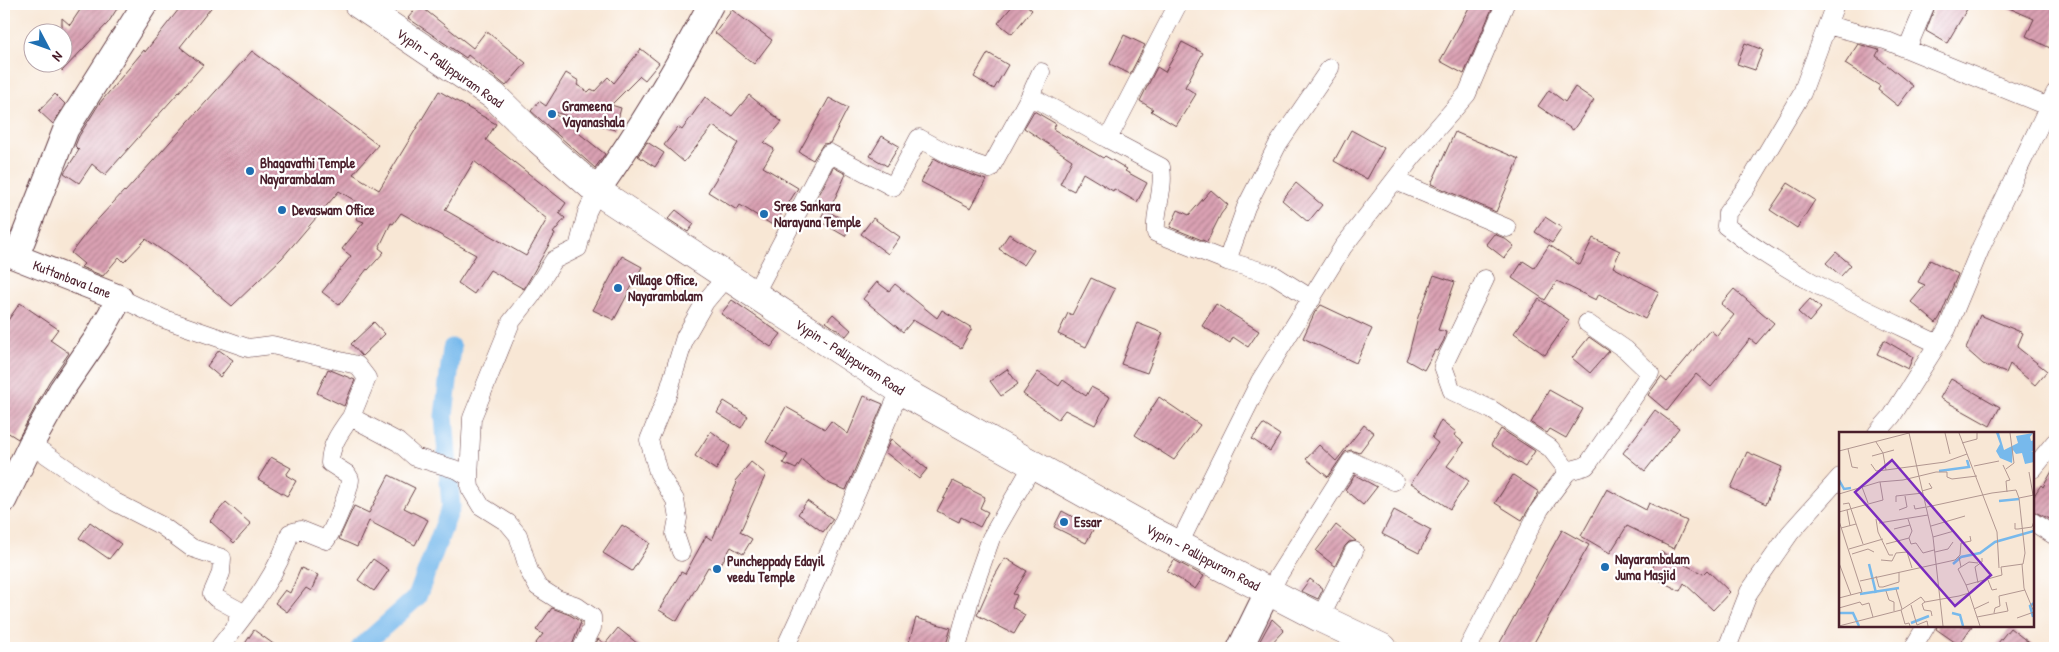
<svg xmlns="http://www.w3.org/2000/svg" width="2059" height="652" viewBox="0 0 2059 652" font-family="'Patrick Hand',sans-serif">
  <defs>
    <pattern id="building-hatch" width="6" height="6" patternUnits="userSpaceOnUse" patternTransform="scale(1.25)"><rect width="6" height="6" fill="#daa1b3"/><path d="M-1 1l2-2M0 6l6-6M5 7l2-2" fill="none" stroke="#b38392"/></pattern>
  </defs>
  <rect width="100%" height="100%" fill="#fff"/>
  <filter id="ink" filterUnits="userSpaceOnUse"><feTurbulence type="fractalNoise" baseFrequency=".02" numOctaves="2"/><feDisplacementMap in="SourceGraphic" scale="10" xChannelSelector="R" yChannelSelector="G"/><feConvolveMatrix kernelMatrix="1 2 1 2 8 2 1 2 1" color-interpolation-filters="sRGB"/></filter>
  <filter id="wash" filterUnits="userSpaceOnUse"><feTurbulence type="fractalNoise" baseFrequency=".0096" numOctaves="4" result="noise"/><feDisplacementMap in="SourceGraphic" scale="20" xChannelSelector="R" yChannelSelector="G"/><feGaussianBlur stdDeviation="1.12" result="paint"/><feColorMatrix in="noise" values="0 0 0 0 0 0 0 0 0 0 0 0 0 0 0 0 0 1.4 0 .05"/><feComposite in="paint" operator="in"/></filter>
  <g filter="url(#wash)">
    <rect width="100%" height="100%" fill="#f8e7d5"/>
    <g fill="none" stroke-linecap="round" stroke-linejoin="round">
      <path stroke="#77b9ec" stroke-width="19" d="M360 648 417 597 451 507 444 416 452 348"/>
    </g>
    <g id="blocks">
      <path fill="url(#building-hatch)" fill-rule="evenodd" d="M84 4H120L108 23 62 71V18L70 25Z
        M183 4H214L180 47 203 65 105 175 92 164 79 183 64 173 79 150 75 146 79 136 99 104 144 50 145 52Z
        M1014 4H1025L1032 10 1012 34 998 23Z
        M1471 4H1494L1464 74 1440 61Z
        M1936 4H1970L1947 43 1926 31Z
        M2000 4H2048L2055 7V37L2050 48 2026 36 2034 19Z
        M419 5 473 48 486 31 526 63 506 86 468 55 466 58 408 18Z
        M732 10 772 40 754 64 715 33Z
        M1124 35 1145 45 1130 74 1110 64Z
        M1182 42 1203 53 1185 87 1196 94 1176 126 1151 111 1153 109 1140 101 1157 67 1165 72Z
        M1745 43 1763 50 1755 70 1737 64Z
        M1858 44 1879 50 1876 56 1913 86 1898 106 1878 90 1880 86 1845 64Z
        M641 49 659 63 645 80 640 76 611 105 621 108 615 130 551 111 605 154 595 168 531 111 539 101 546 106 566 73 579 81 577 85 588 92 591 89 595 91 608 77 614 83Z
        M252 51 378 145 353 174 379 190 439 91 496 124 486 140 566 203 559 213 565 218 553 233 555 234 524 289 490 270 474 294 458 283 476 255 401 213 393 224 391 223 379 248 384 252 368 270 367 269 339 305 322 292 351 256 342 249 364 222 356 219 362 205 339 191 282 258 232 306 180 263 146 239 124 262 119 257 103 276 81 267 84 264 71 253 89 229 124 191 125 192ZM474 161 547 219 526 256 445 210Z
        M988 53 1008 65 994 89 974 77Z
        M1575 87 1594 100 1573 130 1538 106 1549 90 1565 102Z
        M55 94 65 104 53 124 39 111Z
        M749 95 782 122 764 143 774 149 763 167 798 188 774 226 740 205 737 210 708 192 738 143 713 126 684 162 664 145 678 127 682 130 705 97 732 116Z
        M829 98 848 108 830 143 823 144 813 160 799 152Z
        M1034 111 1056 124 1053 129 1103 158 1105 156 1127 169 1125 171 1147 183 1137 202 1114 189 1113 191 1083 173 1074 191 1060 184 1072 160 1024 128Z
        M1351 130 1384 148 1367 179 1334 161Z
        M1455 132 1519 159 1496 212 1431 184Z
        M882 136 899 146 887 166 870 156Z
        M647 142 664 153 655 167 638 156Z
        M934 158 948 166 986 180 971 208 921 182Z
        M833 167 846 174 830 209 815 203Z
        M1296 183 1322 205 1308 222 1282 200Z
        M1788 183 1815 200 1797 228 1770 210Z
        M1211 190 1228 205 1221 214 1207 242 1170 227 1178 210 1189 215Z
        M676 210 694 224 688 232 668 219Z
        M825 210 852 224 845 236 819 221Z
        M1545 217 1562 228 1552 243 1535 232Z
        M873 218 900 237 888 254 861 234Z
        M1009 234 1034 250 1024 265 999 249Z
        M1494 234 1504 238 1514 246 1504 258 1486 244Z
        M1593 238 1620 251 1613 267 1659 292 1645 319 1599 294 1596 300 1557 281 1545 300 1512 278 1523 261 1534 268 1549 245 1580 265Z
        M1836 252 1851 265 1841 276 1826 263Z
        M622 256 642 267 614 320 593 310Z
        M1930 260 1958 274 1940 317 1936 323 1911 302 1925 285 1918 282Z
        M1434 275 1455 282 1438 330 1446 332 1444 340 1438 351 1435 350 1424 370 1406 360 1409 353 1418 317Z
        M1091 278 1115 289 1086 347 1058 334 1068 313 1072 315Z
        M877 282 889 291 895 284 937 318 942 310 972 328 961 348 913 320 903 332 863 299Z
        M1734 289 1774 323 1756 344 1750 339 1711 387 1696 374 1667 411 1648 395 1661 377 1667 382 1710 330 1717 336 1734 315 1721 304Z
        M1539 299 1569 320 1545 355 1514 333Z
        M1810 299 1821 308 1809 322 1798 312Z
        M732 300 781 334 771 347 721 314Z
        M20 303 58 329 50 340 69 353 49 382 18 439 4 430V326Z
        M1216 304 1259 331 1248 347 1233 337 1230 343 1202 326Z
        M1321 305 1372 329 1356 363 1303 338 1315 312Z
        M833 314 851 330 846 336 826 322Z
        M1980 315 2023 333 2017 347 2047 371 2035 385 2010 364 2006 373 1983 364 1966 349Z
        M374 322 385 334 362 356 351 344Z
        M1137 323 1163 333 1147 373 1121 364Z
        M1589 337 1609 351 1590 373 1572 358Z
        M1884 340 1913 357 1908 369 1877 354Z
        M219 350 233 360 220 377 207 366Z
        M328 369 355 380 344 406 317 393Z
        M1007 369 1018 384 1001 396 990 381Z
        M1038 372 1059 386 1063 380 1086 396 1091 387 1110 397 1095 425 1065 410 1058 419 1023 394Z
        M1951 379 2000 407 1990 426 1940 398Z
        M1549 390 1583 409 1566 438 1550 429 1547 433 1531 423Z
        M864 396 883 404 846 490 830 484 802 460 796 469 783 463 788 455 766 442 786 407 825 429 831 421 848 434Z
        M1159 397 1200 425 1174 460 1135 435Z
        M724 401 748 416 741 428 717 413Z
        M1655 410 1679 428 1645 471 1623 453Z
        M1441 420 1456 432 1454 435 1464 443 1447 466 1469 481 1450 509 1411 483 1438 443 1432 438Z
        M1263 424 1280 435 1270 451 1252 439Z
        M1364 425 1374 433 1359 453 1351 450 1345 452 1328 477 1306 459 1319 445 1336 461Z
        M1501 429 1535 451 1525 467 1491 445Z
        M711 431 730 446 716 470 695 456Z
        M891 439 927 469 919 479 885 452Z
        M1747 452 1782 467 1766 504 1731 488Z
        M271 457 291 468 286 475 296 481 287 496 258 479Z
        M751 462 766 474 740 532 752 539 743 554 731 547 717 571 708 567 677 621 659 610 681 572 685 574 706 536 712 540 737 483 735 481Z
        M2055 466V522L2033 511V497L2041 485 2043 487Z
        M389 475 415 488 404 508 428 520 415 545 369 521 357 547 339 539 354 506 369 513Z
        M1355 475 1377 487 1363 505 1345 490Z
        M1513 475 1539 492 1522 520 1495 503Z
        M953 481 985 497 980 508 988 512 980 527 961 517 959 522 937 511Z
        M1607 489 1646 510 1649 503 1687 521 1674 549 1627 526 1610 553 1581 536Z
        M807 501 833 519 823 532 798 514Z
        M226 502 251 524 234 543 210 521Z
        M1394 510 1431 530 1419 553 1382 534Z
        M1062 511 1094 528 1086 543 1054 527Z
        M90 522 121 544 109 559 79 538Z
        M622 525 650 543 632 571 603 553Z
        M1336 525 1356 541 1349 542 1345 546 1335 566 1316 551Z
        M1562 530 1589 545 1531 648H1497Z
        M1661 552 1703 574 1707 570 1730 592 1713 610 1684 583 1680 591 1649 575Z
        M1005 558 1027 571 1013 594 1017 595 1012 607 1025 615 1014 634 977 615 993 579Z
        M373 559 389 570 374 591 358 580Z
        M1174 560 1204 576 1195 589 1167 571Z
        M301 568 318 575 311 591 306 588 287 612 275 603 285 590 290 593Z
        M1310 579 1323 589 1318 599 1301 591Z
        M552 608 570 615 581 622 571 648H532L543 634 536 630Z
        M916 618 951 628 945 648H930L909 642Z
        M1272 619 1284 630 1267 648H1256Z
        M1937 626H1972L1959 645 1936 629Z
        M618 628 643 648H594L598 639 605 644Z
        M2010 628 2036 648H1994Z
        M254 630 279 648H242Z"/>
    </g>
  </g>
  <g filter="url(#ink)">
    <use href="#blocks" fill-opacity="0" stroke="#643d44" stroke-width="1"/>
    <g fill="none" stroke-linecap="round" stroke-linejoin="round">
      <g stroke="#643d44" stroke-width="19">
        <path id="street" d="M1178 4 1108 139 1161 167C1165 191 1154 210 1156 233L1227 261 1274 275 1312 299
          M1835 4 1802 93 1746 188 1727 213 1726 226C1790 277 1865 309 1938 344
          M1827 25 1885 40 2049 107
          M1907 49 1926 4
          M1030 96 1041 72
          M1396 181 1507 228
          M1227 261 1246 207 1278 144 1330 68
          M1485 279 1443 366 1452 391 1492 410 1550 448 1568 471
          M754 295 829 153 893 187 919 138 952 156 990 169 1030 96 1108 139
          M120 298 164 319 248 348 272 345 357 365 367 378 351 417 398 442 415 457 458 470 469 477
          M1877 433 1892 416 1947 329 1981 247 2055 93
          M31 444 115 502 162 526 192 548 222 558 221 573 212 594 216 598 238 610V621
          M2033 469 2055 442
          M2033 522 2055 536
          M1179 544 1260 381 1343 247 1414 155 1467 94 1505 4
          M681 552 675 534 678 518 675 500 658 472 649 440 668 393 685 337 705 302 726 277
          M1270 592 1278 576 1351 461 1394 481
          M1320 618 1354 551
          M219 648C246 613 277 577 290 533L301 530 326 540C333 531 350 490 350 479L347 474 330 463C330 445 341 431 351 417
          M582 648 592 628V617L575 605 557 599 538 587 529 571 518 535 508 523 481 506 470 488 469 477 472 418 511 322 532 295 554 260 578 248 587 212 597 191
          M785 648 856 494 900 390
          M957 648 971 595 991 538 1033 465
          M1468 648 1540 509 1568 471 1586 466 1590 461 1650 373 1626 350 1587 323
          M1727 648 1749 592 1790 533 1840 477
          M1913 648 1926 626"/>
      </g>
      <g stroke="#643d44" stroke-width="27">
        <path id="secondary" d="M597 191C639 131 677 69 711 4
          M4 500 31 444 62 389 97 338 120 298 16 257 66 129 145 4
          M1240 648 1268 591"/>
      </g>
      <g stroke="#643d44" stroke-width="29">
        <path id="primary" d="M358 4 494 96 539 140 597 191 900 390 1152 531 1320 618 1383 648"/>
      </g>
      <use href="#street" stroke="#fff" stroke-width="18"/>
      <use href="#secondary" stroke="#fff" stroke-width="25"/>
      <use href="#primary" stroke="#fff" stroke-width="28"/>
    </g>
  </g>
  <g fill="#1f6fb2" stroke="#fff" stroke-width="2">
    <circle cx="552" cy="114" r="5"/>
    <circle cx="250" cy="171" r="5"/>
    <circle cx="282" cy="210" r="5"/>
    <circle cx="764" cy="214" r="5"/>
    <circle cx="618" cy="288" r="5"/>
    <circle cx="1064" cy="522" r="5"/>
    <circle cx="1605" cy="567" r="5"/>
    <circle cx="717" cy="569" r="5"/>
  </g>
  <g text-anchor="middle" stroke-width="4.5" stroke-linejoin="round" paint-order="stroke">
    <g font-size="14" fill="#4a1f2b" stroke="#fff">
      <text transform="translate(450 68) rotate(35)" y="5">Vypin - Pallippuram Road</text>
      <text transform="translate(72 279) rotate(21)" y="5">Kuttanbava Lane</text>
      <text transform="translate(850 357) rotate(33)" y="5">Vypin - Pallippuram Road</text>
      <text transform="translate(1203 557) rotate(28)" y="5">Vypin - Pallippuram Road</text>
    </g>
    <g font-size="14" font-weight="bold" fill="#4a1f2b" stroke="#fff" text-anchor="start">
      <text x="562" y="111">Grameena<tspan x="562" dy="16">Vayanashala</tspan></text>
      <text x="260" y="168">Bhagavathi Temple<tspan x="260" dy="16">Nayarambalam</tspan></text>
      <text x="774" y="211">Sree Sankara<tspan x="774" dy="16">Narayana Temple</tspan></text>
      <text x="292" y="215">Devaswam Office</text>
      <text x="628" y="285">Village Office,<tspan x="628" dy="16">Nayarambalam</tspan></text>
      <text x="1074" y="527">Essar</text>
      <text x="1615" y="564">Nayarambalam<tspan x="1615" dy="16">Juma Masjid</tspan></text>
      <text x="727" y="566">Puncheppady Edayil<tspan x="727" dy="16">veedu Temple</tspan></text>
    </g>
  </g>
  <g transform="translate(1839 432)">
    <rect width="195" height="195" fill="#f8e7d5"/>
    <path d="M157 1H160L165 18 179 11 177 4 194 1 191 5 192 9 195 8V19L192 20H195V30L186 32 183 21 177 22 174 18 173 31 161 26 157 19 161 12Z" fill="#77b9ec"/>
    <path fill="none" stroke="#77b9ec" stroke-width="2.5" d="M100 39 130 35 128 28M0 48 5 57 12 56M160 69 180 67M30 132 37 161M114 132 122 125 141 121 156 110 195 99M21 162 60 156M0 181H14L20 194M113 181 121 183 124 194M194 185 191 174 195 171M72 191 90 184"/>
    <path fill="none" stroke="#b29791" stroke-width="1" d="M70 1 94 105 104 194M106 1 111 22M120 1 158 100 160 136M37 10 44 21 55 18M123 11 138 7V1M9 17 13 35 19 36M0 19 70 1M33 24 44 21 47 38 106 30 128 22M32 32 37 39 47 38M164 33 171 48 167 49 168 60M135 34 160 29M167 37 175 31 171 1M190 40 194 63M23 55 29 71M83 59 93 56 90 51M0 62 40 50 64 48 97 40H108V45L113 47 138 44M57 70V64L84 61M4 72 10 71 12 77 24 112M75 73 76 77 87 75M88 75 153 61 177 58 180 66 195 63M8 78 11 94M60 78 68 75 66 64M0 80 44 68 41 50M37 87 39 100 50 123H54M0 89 23 160 0 166M40 91 89 83M176 91V97H179L193 95 195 89M92 94 126 84M2 96 17 92M55 97 71 93M94 105 115 99M70 106 72 112 77 111 84 121 95 118M47 112 70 106 73 99 69 87M10 117 44 107M96 120 109 117 114 110M13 122 29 117 35 120M120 125 122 135 119 137 127 153M42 128 53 129 57 121 68 120 73 136M0 131 12 163M183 132 185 156 195 180M122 135 130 130 139 131M37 144 40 155H44L60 150V140M149 148 153 158 158 157M21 149 116 128 121 123 122 111 132 109 131 104M139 151 136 135 143 130V126M57 157 63 177M47 159 50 168 55 170V179M130 161 141 194M86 170 83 172 85 178 92 179 93 184M72 173 78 193 88 189 89 194M0 176 21 170 23 173 30 171 34 185M135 177 150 170M62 178 66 192 70 191 71 194M155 181 156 176 161 174 160 164 186 158M138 185 169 179 167 170M178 186 195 180M0 194 62 178 82 165 86 170 120 164 130 161 127 153 163 143 162 135 184 132 186 121 180 66"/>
    <path fill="#7b2cbf" fill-opacity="0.15" stroke="#7b2cbf" stroke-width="2.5" d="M53 28 152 143 116 174 16 60Z"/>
    <rect width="195" height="195" fill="none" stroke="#4a1f2b" stroke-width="2.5"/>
  </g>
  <rect width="2059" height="652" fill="none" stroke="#fff" stroke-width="20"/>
  <g transform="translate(48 48) rotate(131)"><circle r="24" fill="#ffffff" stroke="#b7a5aa"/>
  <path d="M0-4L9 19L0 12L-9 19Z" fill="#1f6fb2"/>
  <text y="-8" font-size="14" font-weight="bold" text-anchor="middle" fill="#4a1f2b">N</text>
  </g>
</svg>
